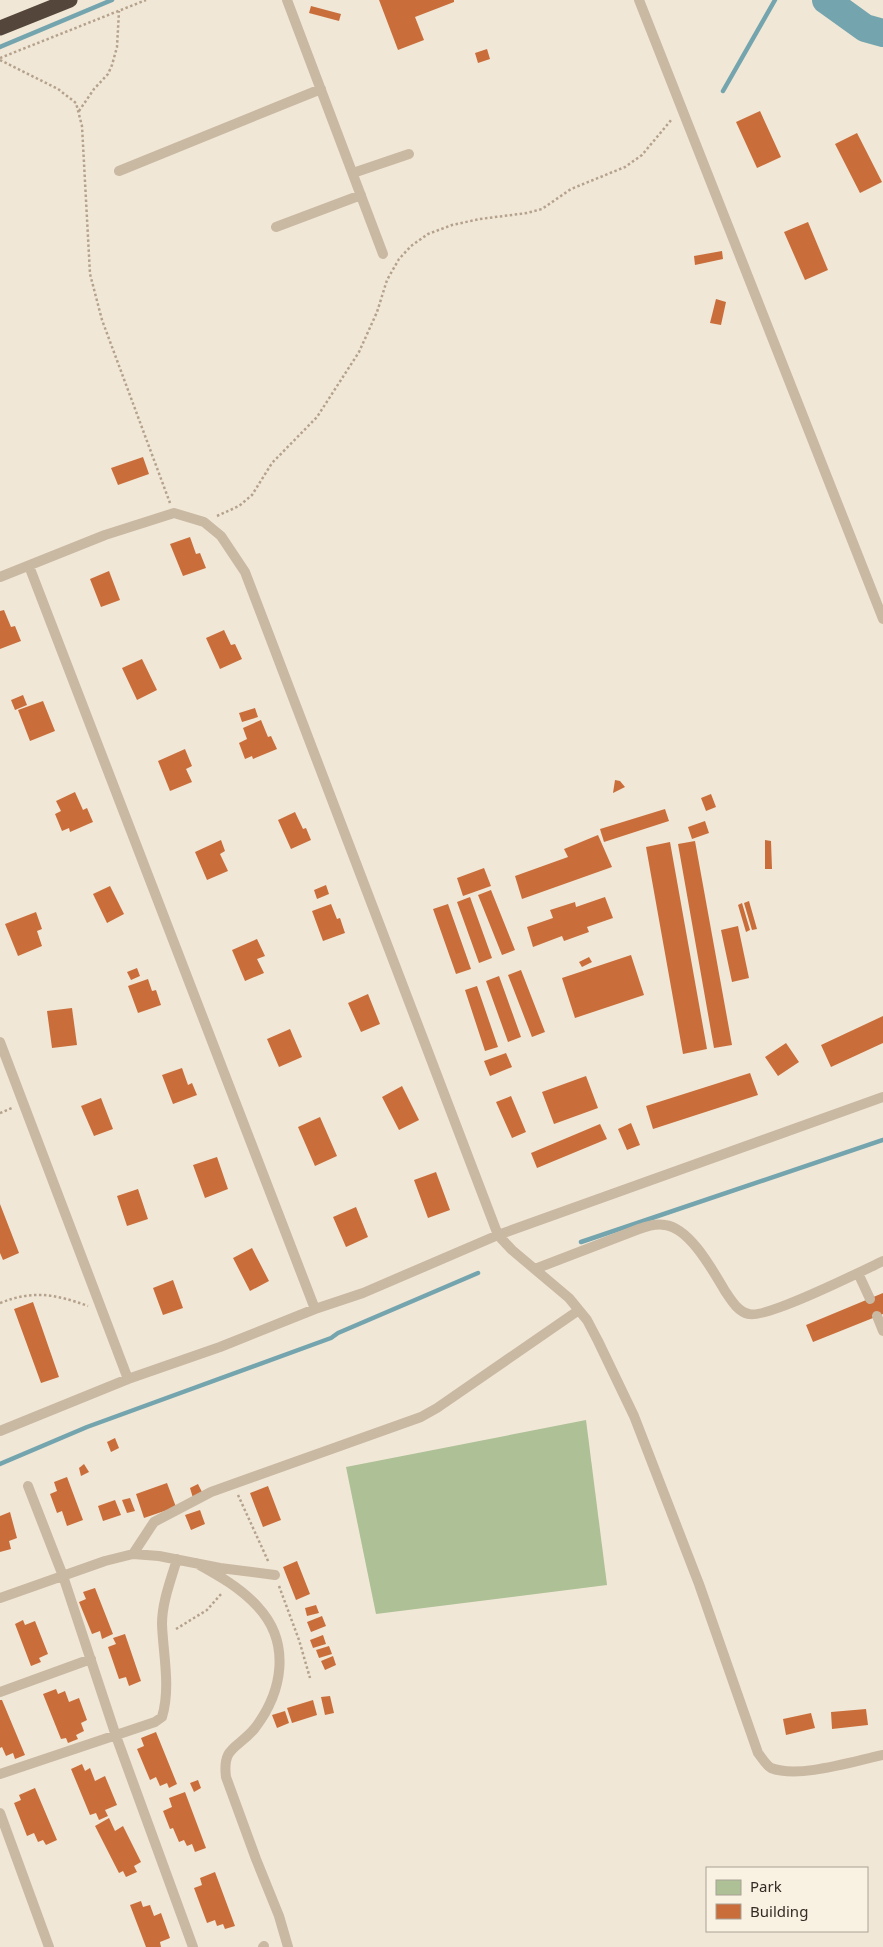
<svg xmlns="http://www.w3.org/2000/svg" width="883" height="1947" viewBox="0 0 883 1947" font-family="'Noto Sans',sans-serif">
  <rect width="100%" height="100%" fill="#f1e7d6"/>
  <path fill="#adc096" d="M586 1420 607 1585 376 1614 346 1467Z"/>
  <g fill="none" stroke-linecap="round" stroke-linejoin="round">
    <path stroke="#74a5ae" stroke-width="4.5" d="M865 28 883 27
      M0 47 112 0
      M723 91 775 0
      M581 1242 883 1140
      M0 1464 87 1427 331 1338 338 1333 478 1273"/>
    <path stroke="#74a5ae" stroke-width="28" d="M826 0 865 28 883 33"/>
  </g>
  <path fill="#c96e3b" d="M379 0H454V2L415 17 424 40 398 50Z
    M311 6 341 14 339 21 309 13Z
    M487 49 490 59 478 63 475 53Z
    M760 111 781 157 757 168 736 122Z
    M857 133 882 182 860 193 835 144Z
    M808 222 828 270 805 280 784 232Z
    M722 251 723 259 695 265 694 256Z
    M716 299 726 302 721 325 710 323Z
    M143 457 149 474 118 485 111 468Z
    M190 537 196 554 200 553 206 568 183 576 170 544Z
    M109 571 120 600 101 607 90 579Z
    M4 610 11 627 15 626 21 641 0 649V611Z
    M224 630 231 645 235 644 242 659 220 669 206 638Z
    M142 659 157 690 137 700 122 668Z
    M23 695 27 705 15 710 11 700Z
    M43 701 55 731 30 741 18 710Z
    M255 708 258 717 242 722 239 713Z
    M261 720 268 737 271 736 277 749 253 759 252 756 245 759 239 743 247 739 243 728Z
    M185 749 192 766 186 769 192 782 170 791 158 761Z
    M615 780 620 781 625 787 613 793Z
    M75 792 83 810 87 808 93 822 70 832 69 828 62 831 55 814 61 811 56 801Z
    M711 794 716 807 706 811 701 798Z
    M665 809 669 821 604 842 600 829Z
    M295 812 303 829 306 828 311 840 291 849 278 820Z
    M705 821 709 833 692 839 688 827Z
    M598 835 612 867 522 899 515 876 568 857 564 849Z
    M221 840 225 851 220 854 228 871 207 880 195 852Z
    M765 840 771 841 772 869H765Z
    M695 841 732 1045 714 1048 678 844Z
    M670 842 707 1049 683 1054 646 847Z
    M484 868 491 886 463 896 457 878Z
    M326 885 329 894 317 899 314 890Z
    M110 886 124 914 107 923 93 894Z
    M491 890 515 950 502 955 478 895Z
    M470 897 492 958 479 963 457 902Z
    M605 897 613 918 587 927 589 932 564 941 562 936 533 947 527 927 553 918 550 910 575 902 576 907Z
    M749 901 757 929 752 930 744 903Z
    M742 903 750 930 746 932 738 905Z
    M331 904 337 919 340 918 345 933 323 941 312 911Z
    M448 904 471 969 456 974 433 909Z
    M36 912 42 929 37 931 42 946 18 956 5 924Z
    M738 926 749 978 732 982 721 930Z
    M257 939 265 956 257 959 264 973 245 981 232 950Z
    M631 955 644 995 575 1018 562 978Z
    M589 957 592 962 582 967 579 962Z
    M137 968 140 976 131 980 127 972Z
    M521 970 545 1032 532 1037 508 975Z
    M499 976 521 1037 508 1042 486 981Z
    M148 979 152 991 156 990 161 1005 138 1013 128 986Z
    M477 986 498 1047 485 1051 465 990Z
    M368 994 380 1024 361 1032 348 1003Z
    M72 1008 77 1045 52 1048 47 1011Z
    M883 1016V1043L831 1067 821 1045Z
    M290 1029 302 1057 279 1067 267 1039Z
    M786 1043 799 1062 778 1076 765 1057Z
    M506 1053 512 1067 490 1076 484 1061Z
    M182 1068 188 1085 192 1083 197 1095 173 1104 162 1075Z
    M750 1073 758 1095 653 1129 646 1106Z
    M586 1076 598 1108 554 1124 542 1092Z
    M402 1086 419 1120 399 1130 382 1097Z
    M511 1096 526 1132 512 1138 496 1102Z
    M101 1098 113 1129 94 1136 81 1106Z
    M320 1117 337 1156 315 1166 298 1127Z
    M631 1123 640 1145 627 1150 618 1129Z
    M600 1124 607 1139 537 1168 531 1153Z
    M217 1157 228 1189 205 1198 193 1165Z
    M436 1172 450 1210 428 1218 414 1180Z
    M138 1189 148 1219 127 1226 117 1196Z
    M0 1204 19 1253 3 1260 0 1253Z
    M356 1207 368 1237 346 1247 333 1217Z
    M252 1248 269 1281 250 1291 233 1258Z
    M173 1280 183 1308 163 1315 153 1288Z
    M883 1293V1314L813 1342 806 1325Z
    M33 1302 59 1377 41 1383 14 1309Z
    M115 1438 119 1448 111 1452 107 1442Z
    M84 1464 89 1472 81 1476 79 1468Z
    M67 1477 83 1520 67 1526 62 1511 57 1513 50 1494 57 1491 54 1482Z
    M167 1483 176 1507 144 1518 136 1494Z
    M198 1484 203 1494 193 1498 190 1488Z
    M268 1486 281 1520 263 1527 250 1493Z
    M130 1498 135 1511 127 1513 122 1500Z
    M115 1500 121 1515 103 1521 98 1506Z
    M200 1510 205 1524 191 1530 185 1515Z
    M10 1512 17 1538 9 1541 11 1549 0 1552V1516Z
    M297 1561 310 1594 296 1600 283 1567Z
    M95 1588 113 1634 102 1639 100 1631 92 1634 79 1602 86 1599 83 1592Z
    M316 1605 319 1613 307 1616 305 1608Z
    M322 1616 326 1626 311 1632 307 1622Z
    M23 1620 25 1625 35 1621 48 1654 39 1658 41 1662 31 1666 15 1624Z
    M125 1634 141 1681 129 1686 126 1677 119 1679 108 1647 116 1644 113 1638Z
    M323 1635 326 1644 313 1648 310 1640Z
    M329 1646 332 1654 319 1658 316 1650Z
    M333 1656 336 1665 325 1670 321 1661Z
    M56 1689 58 1694 65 1691 69 1702 79 1698 87 1720 81 1723 84 1731 76 1735 78 1739 68 1743 66 1738 61 1739 43 1694Z
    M330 1696 334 1713 325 1715 321 1697Z
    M0 1700H2L25 1755 15 1759 13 1753 6 1756 2 1747 0 1748Z
    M313 1700 317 1715 292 1723 287 1708Z
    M866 1709 868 1725 832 1729 831 1712Z
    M285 1711 289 1723 277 1728 272 1715Z
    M811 1713 815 1728 786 1735 783 1719Z
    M156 1732 177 1784 169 1788 167 1783 160 1786 156 1777 150 1780 137 1749 144 1746 141 1738Z
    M82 1764 85 1771 90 1768 95 1781 105 1776 117 1805 105 1810 108 1816 99 1820 96 1813 90 1815 71 1769Z
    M198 1780 201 1788 194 1792 190 1783Z
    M35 1788 57 1840 46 1845 43 1840 38 1842 34 1833 27 1836 14 1803 21 1800 19 1795Z
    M185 1792 206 1848 195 1852 192 1844 187 1846 184 1840 179 1842 173 1828 170 1829 163 1811 172 1807 169 1798Z
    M109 1818 115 1831 123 1826 141 1862 134 1866 137 1872 126 1877 123 1871 119 1873 95 1826Z
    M215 1872 235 1926 225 1929 223 1924 217 1926 215 1920 207 1923 194 1888 202 1885 200 1878Z
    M141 1901 143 1907 150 1905 154 1916 161 1913 170 1938 160 1942 161 1947H146L130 1905Z"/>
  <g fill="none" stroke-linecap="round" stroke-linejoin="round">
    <path stroke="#b5a28c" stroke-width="2.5" stroke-dasharray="2.5 2.5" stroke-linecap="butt" d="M0 58 146 0
      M0 60 58 89 76 103 82 126 90 274 102 320 170 503
      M79 111 94 89 108 74 112 65 117 47 119 11
      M217 516 239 506 252 495 272 463 317 417 359 352 377 312 387 280 399 259 411 246 428 234 452 225 480 219 527 213 542 209 571 189 625 167 642 155 672 119
      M0 1113 12 1108
      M0 1303C33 1290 55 1294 88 1306
      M238 1495 269 1563
      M279 1586 299 1640 310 1678
      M176 1629 207 1610 222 1593"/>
    <path stroke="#c9b8a2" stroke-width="10" d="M287 0 383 254
      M639 0 883 619
      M119 171 321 89
      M353 173 409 154
      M276 227 361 195
      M29 566 315 1309
      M0 577 105 535 174 513 204 522 221 536 245 572 498 1235 512 1250 569 1298 587 1320 598 1341 634 1416 699 1584 758 1753C762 1758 766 1765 771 1768 799 1779 854 1761 883 1755
      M0 1042 128 1379
      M535 1269 639 1229C647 1226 656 1223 665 1225 690 1228 713 1271 725 1291 731 1300 738 1312 749 1314 766 1319 862 1271 883 1261
      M858 1273 870 1299
      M877 1316 883 1331
      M0 1431 128 1379 220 1347 315 1309 363 1293 498 1235 883 1097
      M28 1486 63 1576 116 1736 193 1947
      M133 1554 154 1522 211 1492 421 1417 437 1408 579 1310
      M196 1563C218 1575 241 1588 258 1607 291 1643 283 1691 255 1728 238 1749 222 1746 226 1777L256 1859 279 1916 288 1947
      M0 1598 105 1561 133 1554 159 1556 220 1568 275 1575
      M0 1692 91 1659
      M0 1774 155 1722 162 1717C171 1687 163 1654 162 1624 162 1602 171 1580 177 1559
      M0 1813 49 1947
      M263 1947 264 1946"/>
    <path stroke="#54463b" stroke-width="15" d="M0 28 70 0"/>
  </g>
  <rect x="706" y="1867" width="162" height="65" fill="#f9f1e2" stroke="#aaa296"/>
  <rect x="716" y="1880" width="25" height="15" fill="#adc096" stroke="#aaa296"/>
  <text x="750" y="1892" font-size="15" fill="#332b24">Park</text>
  <rect x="716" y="1904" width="25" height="15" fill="#c96e3b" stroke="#aaa296"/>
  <text x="750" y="1917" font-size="15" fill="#332b24">Building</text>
</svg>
